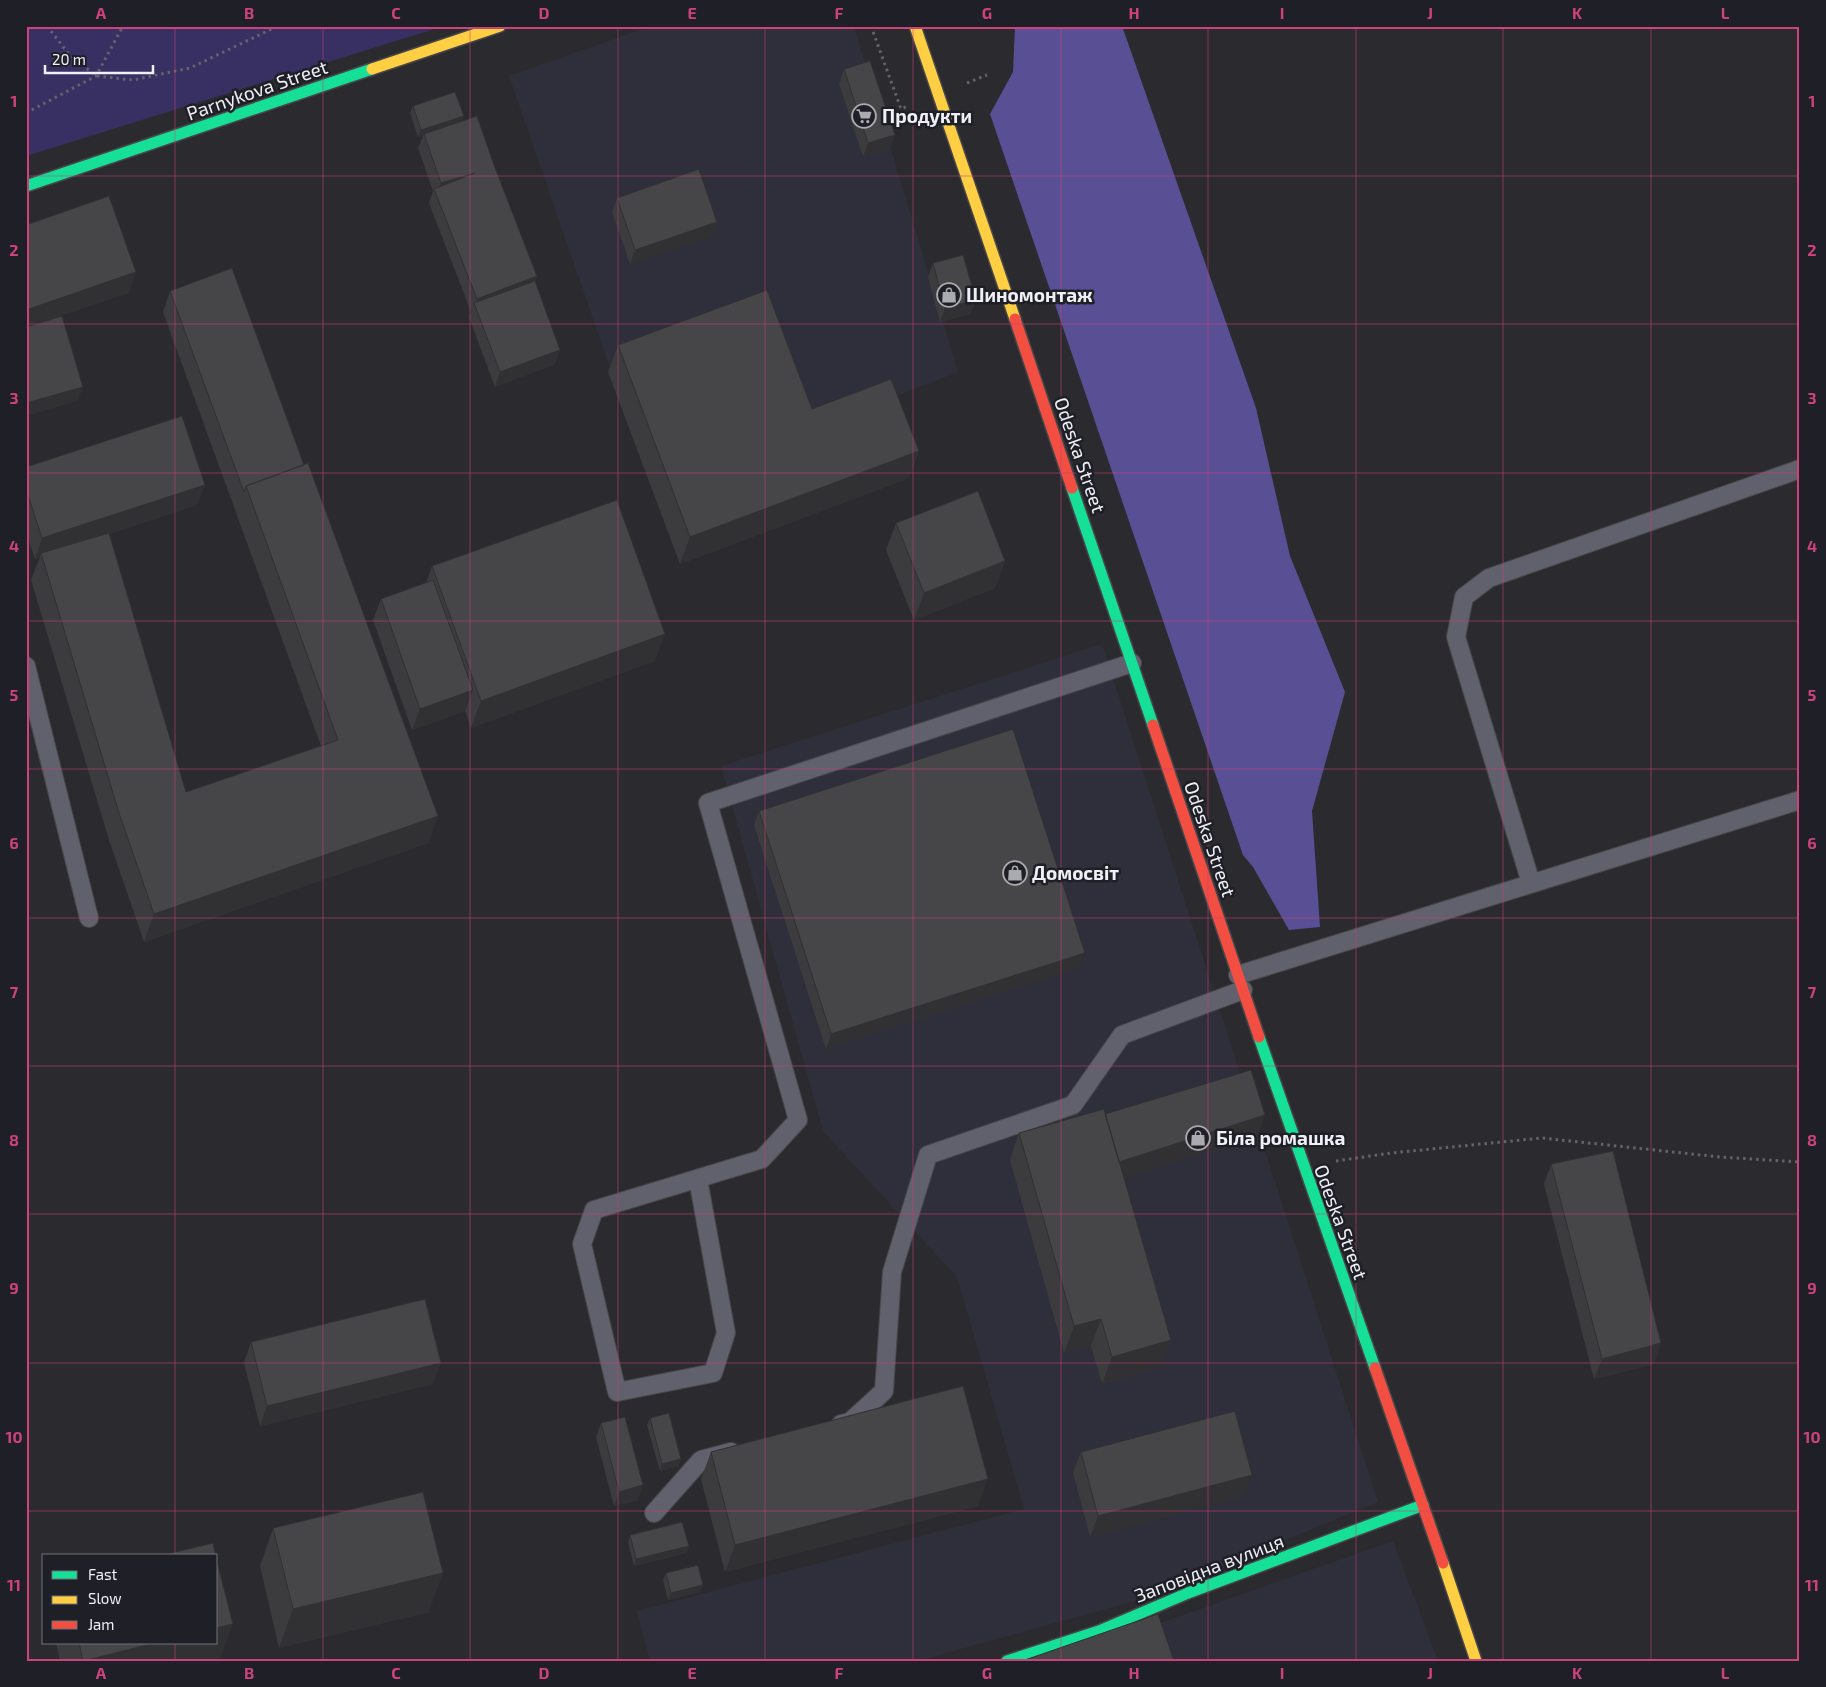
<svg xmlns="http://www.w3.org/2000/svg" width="1826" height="1687" viewBox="0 0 1826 1687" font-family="'Exo 2',sans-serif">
  <rect width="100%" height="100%" fill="#2b2b2f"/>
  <path fill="#2f2e3b" d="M651 26H854L958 372 653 492 509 76Z
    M1102 644 1378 1502 1142 1599 917 1661H650L637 1611 1024 1509 957 1277 823 1131 721 766Z
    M1393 1541 1438 1661H1048L1112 1640Z"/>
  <path fill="#383062" d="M26 26H444L26 156Z"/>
  <path fill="#594f94" d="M1015 26H1122L1256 408 1290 556 1345 692 1312 811 1320 927 1289 930 1253 867 1243 855 990 114 1013 72Z"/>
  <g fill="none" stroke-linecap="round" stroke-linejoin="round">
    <g stroke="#47474a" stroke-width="20">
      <path id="lane" d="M26 666 89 918
        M1531 883 1456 637 1464 597 1489 578 1800 469
        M1238 975 1800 800
        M698 1179 726 1333 713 1373 617 1392 582 1244 594 1210 762 1159 798 1120 708 803 1132 663
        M841 1424 850 1422 884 1391 892 1272 928 1155 1073 1105 1122 1035 1243 990
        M654 1513 701 1460 731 1452"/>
    </g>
    <g stroke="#47474a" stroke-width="14">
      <path id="fast" d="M26 186 372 69
        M1072 488 1153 725
        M1259 1037 1375 1368
        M1007 1661 1099 1631 1188 1593 1423 1505"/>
    </g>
    <g stroke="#47474a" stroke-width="14">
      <path id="slow" d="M915 26 1015 319
        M372 69 500 26
        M1443 1563 1476 1661"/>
    </g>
    <g stroke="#47474a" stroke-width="14">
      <path id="jam" d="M1015 319 1072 488
        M1153 725 1259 1037
        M1375 1368 1443 1563"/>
    </g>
    <path stroke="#63626d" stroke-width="3" stroke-dasharray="2.5 4" stroke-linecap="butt" d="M47 26 68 53 96 76 133 80 190 68 278 26
      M871 26 901 109 908 106
      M967 83 987 75
      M26 113 96 76 123 26
      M1336 1161 1391 1153 1542 1138 1720 1157 1800 1162"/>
    <use href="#lane" stroke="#61606d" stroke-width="18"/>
    <use href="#fast" stroke="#16e098" stroke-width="11"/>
    <use href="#slow" stroke="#ffcf43" stroke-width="11"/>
    <use href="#jam" stroke="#f24e42" stroke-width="11"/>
  </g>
  <path fill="#3c3c3f" d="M844 69 890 149 863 157 839 84Z
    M413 106 462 121 535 281 560 350 555 364 495 387 469 317 471 312 429 203 433 191 418 148 423 136 418 137 410 113Z
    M617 198 717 222 712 236 630 264 612 212Z
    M933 263 971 314 940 322 928 277Z
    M170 291 304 465 438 816 428 843 144 942 109 840 31 580 40 557 35 559 26 533V467L197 505 109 534 186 792 321 746 163 312Z
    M618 345 812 409 919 451 909 478 680 564 608 372Z
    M896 523 1005 561 995 588 914 620 886 550Z
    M432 566 655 661 471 728 465 711 412 730 373 620 381 599 426 583Z
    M759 811 1080 967 826 1049 754 825Z
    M1105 1114 1258 1136 1124 1178 1161 1367 1102 1384 1091 1346 1064 1353 1010 1160 1019 1133Z
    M1551 1164 1661 1343 1654 1364 1594 1379 1544 1184Z
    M251 1342 433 1384 260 1426 244 1363Z
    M650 1418 679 1466 660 1471 647 1425Z
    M601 1423 638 1500 614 1506 596 1437Z
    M711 1452 978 1506 725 1572 701 1479Z
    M1081 1452 1244 1496 1090 1537 1073 1472Z
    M273 1528 429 1612 279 1648 260 1566Z
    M630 1535 689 1546 686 1553 634 1566 628 1543Z
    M666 1573 703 1585 700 1592 668 1600 663 1580Z
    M56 1643H216L219 1661H60Z"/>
  <path fill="#313133" d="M464 116 461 123 424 134 423 136 418 137 421 130Z
    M895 135 890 149 863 157 868 143Z
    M475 173 436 195 441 183Z
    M717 222 712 236 630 264 635 250Z
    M136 272 129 293 26 328V310Z
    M537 276 531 290 475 305 477 299Z
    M976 300 971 314 940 322 945 308Z
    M560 350 555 364 495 387 500 372Z
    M83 387 78 401 26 416V403Z
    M919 451 909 478 680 564 690 537Z
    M205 485 197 505 42 556 41 553 40 557 35 559 42 538Z
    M1005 561 995 588 914 620 924 593Z
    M665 634 655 661 471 728 481 701Z
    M473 690 465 711 412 730 420 709Z
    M438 816 428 843 144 942 154 914Z
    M1085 953 1080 967 826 1049 831 1034Z
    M1265 1115 1258 1136 1109 1183 1116 1162Z
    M1101 1319 1091 1346 1064 1353 1074 1326Z
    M1171 1340 1161 1367 1102 1384 1112 1357Z
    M1661 1343 1654 1364 1594 1379 1602 1359Z
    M441 1363 433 1384 260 1426 267 1406Z
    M681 1459 679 1466 660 1471 662 1464Z
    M1252 1475 1244 1496 1090 1537 1098 1516Z
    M988 1479 978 1506 725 1572 735 1545Z
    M643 1485 638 1500 614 1506 619 1492Z
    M689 1546 686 1553 634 1566 636 1559Z
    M443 1573 429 1612 279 1648 293 1609Z
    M703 1585 700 1592 668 1600 671 1593Z
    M233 1624 219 1661H83L155 1643H216V1628Z"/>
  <path fill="#464649" stroke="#313133" d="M870 61 895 135 868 143 844 69Z
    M455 92 464 116 421 130 413 106Z
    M477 116 494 165 537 276 477 299 434 189 475 173 441 183 424 134Z
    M699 169 717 222 635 250 617 198Z
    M109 196 136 272 26 310V225Z
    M963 255 976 300 945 308 933 263Z
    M232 268 304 465 246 486 244 492 170 291Z
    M535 281 560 350 500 372 474 303Z
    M767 290 812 409 891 379 919 451 690 537 618 345Z
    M62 316 83 387 26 403V327Z
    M182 416 205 485 42 538 26 489V467Z
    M308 463 438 816 154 914 119 813 41 553 109 533 186 792 338 740 246 486Z
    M978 491 1005 561 924 593 896 523Z
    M617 500 665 634 481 701 432 566Z
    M433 580 473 690 420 709 381 599Z
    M1013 729 1085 953 831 1034 759 811Z
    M1251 1070 1265 1115 1119 1162 1105 1114Z
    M1104 1109 1171 1340 1112 1357 1101 1319 1074 1326 1019 1133Z
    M1613 1151 1661 1343 1602 1359 1551 1164Z
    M425 1299 441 1363 267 1406 251 1342Z
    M963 1386 988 1479 735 1545 711 1452Z
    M1235 1411 1252 1475 1098 1516 1081 1452Z
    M669 1413 681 1459 662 1464 650 1418Z
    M625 1417 643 1485 619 1492 601 1423Z
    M423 1492 443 1573 293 1609 273 1528Z
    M682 1522 689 1546 636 1559 630 1535Z
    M213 1543 216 1556H159Z
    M216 1558 233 1624 216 1628Z
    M698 1565 703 1585 671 1593 666 1573Z
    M1158 1614 1174 1661H1022Z
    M79 1643H155L83 1661Z"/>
  <path fill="none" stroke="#cb437a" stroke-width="1" stroke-opacity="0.55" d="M175 26V1556M323 26V1661M470 26V1661M618 26V1661M765 26V1661M913 26V1661M1061 26V1661M1208 26V1661M1356 26V1661M1503 26V1661M1651 26V1661M26 176H1800M26 324H1800M26 473H1800M26 621H1800M26 769H1800M26 918H1800M26 1066H1800M26 1214H1800M26 1363H1800M26 1511H1800M175 1643V1661"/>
  <defs>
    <g id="supermarket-ring" transform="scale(1.25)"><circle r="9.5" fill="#1f1f27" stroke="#aaaab0" stroke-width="1.5"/><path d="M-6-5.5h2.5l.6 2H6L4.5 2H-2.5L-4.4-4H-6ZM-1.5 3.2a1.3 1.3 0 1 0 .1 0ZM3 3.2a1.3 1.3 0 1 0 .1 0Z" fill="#aaaab0"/></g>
    <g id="shop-ring" transform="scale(1.25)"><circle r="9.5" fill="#1f1f27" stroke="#aaaab0" stroke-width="1.5"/><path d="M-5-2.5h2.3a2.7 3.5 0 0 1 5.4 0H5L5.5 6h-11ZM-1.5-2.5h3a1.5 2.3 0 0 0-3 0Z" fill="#aaaab0"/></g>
  </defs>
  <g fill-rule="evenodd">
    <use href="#supermarket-ring" x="864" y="116"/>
    <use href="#shop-ring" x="949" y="295"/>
    <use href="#shop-ring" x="1015" y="873"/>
    <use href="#shop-ring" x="1198" y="1138"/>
  </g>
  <g text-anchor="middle" stroke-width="5" stroke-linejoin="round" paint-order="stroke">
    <g font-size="19" fill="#efeff5" stroke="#1f1f27">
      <text transform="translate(257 90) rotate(-19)" y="7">Parnykova Street</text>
      <text transform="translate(1080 455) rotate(71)" y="7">Odeska Street</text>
      <text transform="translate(1210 839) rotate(71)" y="7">Odeska Street</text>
      <text transform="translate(1341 1222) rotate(70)" y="7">Odeska Street</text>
      <text transform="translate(1209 1568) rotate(-21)" y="7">Заповідна вулиця</text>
    </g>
    <g font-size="19" font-weight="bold" fill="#efeff5" stroke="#1f1f27" text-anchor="start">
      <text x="882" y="123">Продукти</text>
      <text x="966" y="302">Шиномонтаж</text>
      <text x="1032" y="880">Домосвіт</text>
      <text x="1216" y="1145">Біла ромашка</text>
    </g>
  </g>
  <rect width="1826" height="1687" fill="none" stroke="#1f1f27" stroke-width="55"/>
  <rect x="42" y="1554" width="175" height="90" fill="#1f1f27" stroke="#727279"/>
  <rect x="52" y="1571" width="25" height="8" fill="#16e098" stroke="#727279"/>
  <text x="88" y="1580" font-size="15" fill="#efeff5">Fast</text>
  <rect x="52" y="1596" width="25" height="8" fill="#ffcf43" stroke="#727279"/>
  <text x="88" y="1604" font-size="15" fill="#efeff5">Slow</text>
  <rect x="52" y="1621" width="25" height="8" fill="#f24e42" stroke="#727279"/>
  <text x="88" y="1630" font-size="15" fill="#efeff5">Jam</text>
  <path d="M45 65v8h108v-8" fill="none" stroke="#efeff5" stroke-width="2.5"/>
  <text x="52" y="65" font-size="15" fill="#efeff5" stroke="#1f1f27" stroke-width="4" paint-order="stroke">20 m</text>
  <rect x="28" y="28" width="1770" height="1632" fill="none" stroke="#cb437a" stroke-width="2"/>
  <g font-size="16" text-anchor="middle" font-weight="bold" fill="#cb437a">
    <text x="101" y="19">A</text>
    <text x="249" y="19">B</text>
    <text x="396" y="19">C</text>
    <text x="544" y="19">D</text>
    <text x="692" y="19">E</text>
    <text x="839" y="19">F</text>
    <text x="987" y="19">G</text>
    <text x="1134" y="19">H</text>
    <text x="1282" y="19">I</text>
    <text x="1430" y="19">J</text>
    <text x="1577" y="19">K</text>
    <text x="1725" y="19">L</text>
    <text x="14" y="107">1</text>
    <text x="1812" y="107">1</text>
    <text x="14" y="256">2</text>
    <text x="1812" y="256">2</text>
    <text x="14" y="404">3</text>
    <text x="1812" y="404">3</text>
    <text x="14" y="552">4</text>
    <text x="1812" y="552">4</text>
    <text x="14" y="701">5</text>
    <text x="1812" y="701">5</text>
    <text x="14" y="849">6</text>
    <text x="1812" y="849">6</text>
    <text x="14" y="998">7</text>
    <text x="1812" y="998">7</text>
    <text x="14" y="1146">8</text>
    <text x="1812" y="1146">8</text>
    <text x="14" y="1294">9</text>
    <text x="1812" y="1294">9</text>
    <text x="14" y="1443">10</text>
    <text x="1812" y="1443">10</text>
    <text x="14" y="1591">11</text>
    <text x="1812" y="1591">11</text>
    <text x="101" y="1679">A</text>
    <text x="249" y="1679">B</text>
    <text x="396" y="1679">C</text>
    <text x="544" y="1679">D</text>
    <text x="692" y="1679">E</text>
    <text x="839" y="1679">F</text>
    <text x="987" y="1679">G</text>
    <text x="1134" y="1679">H</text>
    <text x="1282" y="1679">I</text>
    <text x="1430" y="1679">J</text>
    <text x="1577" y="1679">K</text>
    <text x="1725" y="1679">L</text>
  </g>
</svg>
